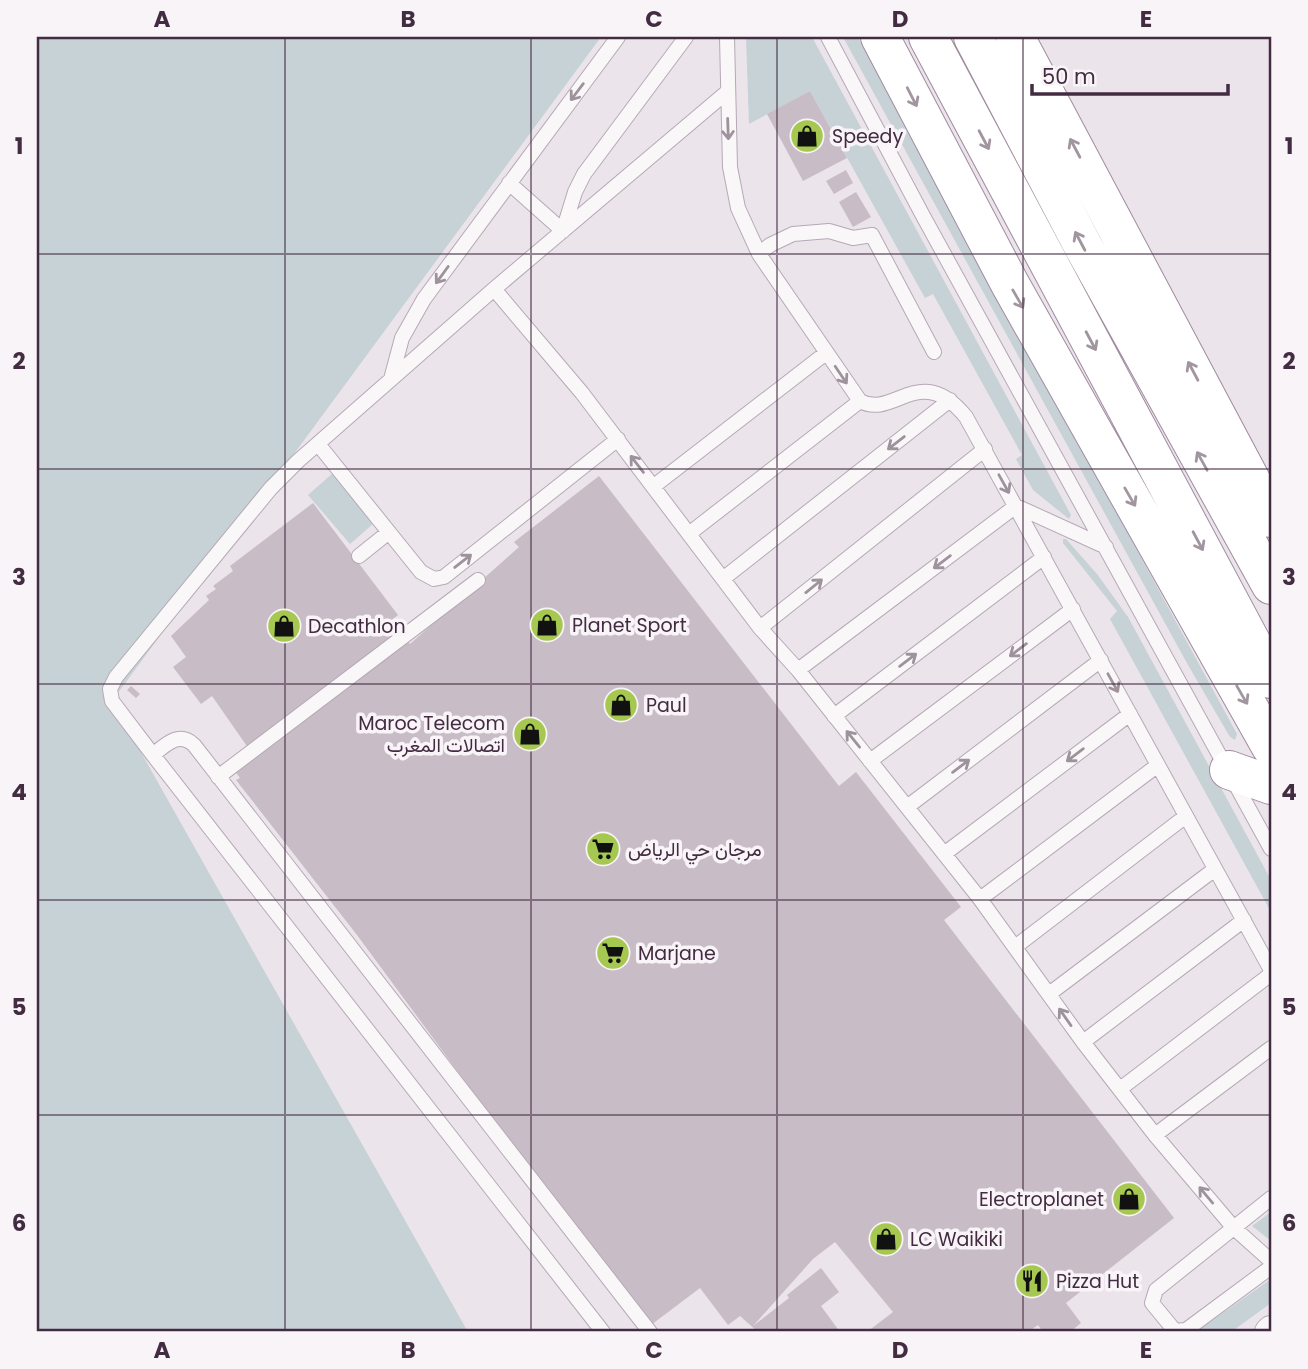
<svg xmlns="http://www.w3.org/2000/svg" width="1308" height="1369" viewBox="0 0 1308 1369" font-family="Poppins,Vazirmatn,sans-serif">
  <rect width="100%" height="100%" fill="#ebe4eb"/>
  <path fill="#c6d2d5" d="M37 37H601L112 701 468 1332H37Z
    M746 37H812L1071 515 1069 519 1033 490 1016 459 1022 455 933 294 925 298 810 91 749 124Z
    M843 37H858L1237 734 1235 740 1230 737 1188 665Z
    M333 473 374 523 350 544 308 495Z
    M1063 539H1066L1097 574 1128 617 1271 880V912L1110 619 1117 611 1063 543Z
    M1271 1212V1241L1252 1226Z
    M1271 1279V1303L1231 1332H1196Z"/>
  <path fill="#c8bcc7" d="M810 91 847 158 803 181 767 114Z
    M846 170 853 183 834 194 826 181Z
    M856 192 871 217 853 227 839 202Z
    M599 476 839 786 856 772 961 907 944 920 1174 1218 1066 1303 1081 1323 1070 1332H1043L1038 1325 1028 1332H867L893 1312 835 1242 813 1259 753 1326 789 1298 787 1295 821 1268 839 1292 821 1306 840 1332H758L740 1316 728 1325 700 1288 647 1328 357 935 236 780 240 778 232 767 251 752 212 696 201 704 173 667 186 657 171 636 209 600 206 596 216 589 213 586 233 571 230 566 313 503 398 615 393 619 410 644 519 547 514 542Z
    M131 686 140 694 136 698 127 690Z"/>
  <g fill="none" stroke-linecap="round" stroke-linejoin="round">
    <g stroke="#b5a9b5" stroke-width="16">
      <path id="service" d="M727 37 730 167 738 208 759 254 860 401C894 420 920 360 966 417L1271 970
        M828 37 922 214 1271 849
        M509 183 563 231 575 192 584 174 686 37
        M759 254 770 245 793 234 829 231 853 238 872 235 934 352
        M494 289 582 393 760 628 798 670 980 899 1083 1042 1155 1135 1233 1227 1271 1261
        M391 379 402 338 424 299 618 37
        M318 444 421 572 434 579 444 577 618 439
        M654 486 826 353
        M690 533 860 401
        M359 556 389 532
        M724 578 950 400
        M760 628 985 449
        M798 670 1016 506 1106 547
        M834 716 1044 557
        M153 755C166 744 179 731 194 745L650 1332
        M870 761 1073 609
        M218 777 478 580
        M907 807 1101 660
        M944 854 1130 714
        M980 899 1158 765
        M1015 947 1186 816
        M1049 994 1215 869
        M1083 1042 1244 920
        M1120 1089 1271 974
        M1155 1135 1271 1048
        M1271 1198 1156 1290 1152 1303 1175 1331 1186 1330 1271 1267
        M603 1332 153 755 112 701 110 689 116 677 271 488 298 461 494 289 727 92"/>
    </g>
    <g stroke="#b5a9b5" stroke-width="30">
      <path id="minor" d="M1269 1332 1271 1330"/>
    </g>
    <g stroke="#a18ca0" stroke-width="40">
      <path id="trunk" d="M880 37 1010 284 1271 747
        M928 37 1271 679
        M973 37 1083 246 1271 585
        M1015 37 1271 518
        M1229 770 1271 785"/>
    </g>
    <use href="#service" stroke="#faf7f9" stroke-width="14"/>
    <use href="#minor" stroke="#faf7f9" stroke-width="28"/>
    <use href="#trunk" stroke="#fff" stroke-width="38"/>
  </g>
  <defs><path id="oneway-shaft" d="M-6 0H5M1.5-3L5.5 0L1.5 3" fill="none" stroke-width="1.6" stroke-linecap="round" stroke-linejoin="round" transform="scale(1.75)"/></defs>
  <g stroke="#9e929d">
    <use href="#oneway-shaft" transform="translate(577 92) rotate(127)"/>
    <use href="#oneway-shaft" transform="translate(728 129) rotate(88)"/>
    <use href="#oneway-shaft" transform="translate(442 275) rotate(126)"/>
    <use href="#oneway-shaft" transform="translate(841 375) rotate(56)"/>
    <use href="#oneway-shaft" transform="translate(896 443) rotate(142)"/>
    <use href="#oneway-shaft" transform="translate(637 464) rotate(-128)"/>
    <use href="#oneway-shaft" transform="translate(1004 484) rotate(61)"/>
    <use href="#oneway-shaft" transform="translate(463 561) rotate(-38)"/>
    <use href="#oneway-shaft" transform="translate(942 562) rotate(143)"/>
    <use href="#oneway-shaft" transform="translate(814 586) rotate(-39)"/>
    <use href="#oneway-shaft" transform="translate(1018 650) rotate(143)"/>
    <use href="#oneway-shaft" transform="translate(908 660) rotate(-37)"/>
    <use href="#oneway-shaft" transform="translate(1113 683) rotate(61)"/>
    <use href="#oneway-shaft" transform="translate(853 739) rotate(-129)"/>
    <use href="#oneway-shaft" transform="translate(1075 755) rotate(143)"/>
    <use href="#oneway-shaft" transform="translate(961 766) rotate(-37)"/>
    <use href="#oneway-shaft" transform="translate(1065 1017) rotate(-125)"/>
    <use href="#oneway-shaft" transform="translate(1206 1195) rotate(-130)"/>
  </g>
  <g stroke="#a196a0">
    <use href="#oneway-shaft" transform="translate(912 97) rotate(63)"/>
    <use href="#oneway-shaft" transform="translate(984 140) rotate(62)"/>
    <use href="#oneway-shaft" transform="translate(1075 148) rotate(-118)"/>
    <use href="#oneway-shaft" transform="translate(1080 241) rotate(-118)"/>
    <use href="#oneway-shaft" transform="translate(1018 299) rotate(60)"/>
    <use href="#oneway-shaft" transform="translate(1091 341) rotate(62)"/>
    <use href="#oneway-shaft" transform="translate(1193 371) rotate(-118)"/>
    <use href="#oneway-shaft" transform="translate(1202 461) rotate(-119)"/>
    <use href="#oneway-shaft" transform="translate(1130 497) rotate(60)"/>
    <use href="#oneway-shaft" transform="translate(1198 541) rotate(62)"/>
    <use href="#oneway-shaft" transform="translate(1242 695) rotate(60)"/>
  </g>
  <path fill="none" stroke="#432c41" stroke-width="2" stroke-opacity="0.55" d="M285 37V1332M531 37V1332M777 37V1332M1023 37V1332M37 254H1271M37 469H1271M37 684H1271M37 900H1271M37 1115H1271"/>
  <defs>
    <g id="shop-disc" transform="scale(1.75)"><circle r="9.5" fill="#a6c851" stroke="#f8f4f8"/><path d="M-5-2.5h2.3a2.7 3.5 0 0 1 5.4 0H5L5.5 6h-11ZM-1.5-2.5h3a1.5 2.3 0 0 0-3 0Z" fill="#111"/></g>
    <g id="supermarket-disc" transform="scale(1.75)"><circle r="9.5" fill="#a6c851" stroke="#f8f4f8"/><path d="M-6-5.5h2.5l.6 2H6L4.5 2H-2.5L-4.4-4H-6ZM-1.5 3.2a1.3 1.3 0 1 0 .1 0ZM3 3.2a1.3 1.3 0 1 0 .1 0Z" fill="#111"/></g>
    <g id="restaurant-disc" transform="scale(1.75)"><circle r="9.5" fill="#a6c851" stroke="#f8f4f8"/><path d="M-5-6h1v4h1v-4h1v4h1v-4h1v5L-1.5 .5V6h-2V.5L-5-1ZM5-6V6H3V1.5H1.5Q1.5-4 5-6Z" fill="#111"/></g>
  </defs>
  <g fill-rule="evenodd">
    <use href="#shop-disc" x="807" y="136"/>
    <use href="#shop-disc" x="547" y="625"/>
    <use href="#shop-disc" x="284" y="626"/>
    <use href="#shop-disc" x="621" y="705"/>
    <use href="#shop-disc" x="530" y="734"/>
    <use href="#supermarket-disc" x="603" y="849"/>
    <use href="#supermarket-disc" x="613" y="953"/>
    <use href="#shop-disc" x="1129" y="1199"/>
    <use href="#shop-disc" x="886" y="1239"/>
    <use href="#restaurant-disc" x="1032" y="1281"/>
  </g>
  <g text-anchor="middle" stroke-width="7" stroke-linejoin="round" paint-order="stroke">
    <g font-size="19" fill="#432c41" stroke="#f8f4f8" text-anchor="start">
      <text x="832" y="143">Speedy</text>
      <text x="572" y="632">Planet Sport</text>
      <text x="308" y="633">Decathlon</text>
      <text x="646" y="712">Paul</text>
      <text x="505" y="730" text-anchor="end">Maroc Telecom<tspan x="505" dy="22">اتصالات المغرب</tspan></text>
      <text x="628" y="856">مرجان حي الرياض</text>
      <text x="638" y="960">Marjane</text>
      <text x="1104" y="1206" text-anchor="end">Electroplanet</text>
      <text x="910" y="1246">LC Waikiki</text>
      <text x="1056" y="1288">Pizza Hut</text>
    </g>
  </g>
  <rect width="1308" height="1369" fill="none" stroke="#f8f4f8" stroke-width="77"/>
  <path d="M1032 84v10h196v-10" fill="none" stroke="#432c41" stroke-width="3.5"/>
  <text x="1042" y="84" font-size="21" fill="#432c41" stroke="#f8f4f8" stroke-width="5" paint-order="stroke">50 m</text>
  <rect x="38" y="38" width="1232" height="1292" fill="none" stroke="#432c41" stroke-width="2.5"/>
  <g font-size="23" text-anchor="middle" font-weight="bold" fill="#432c41">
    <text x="162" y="27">A</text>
    <text x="408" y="27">B</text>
    <text x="654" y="27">C</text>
    <text x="900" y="27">D</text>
    <text x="1146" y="27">E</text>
    <text x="19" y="154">1</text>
    <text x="1289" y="154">1</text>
    <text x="19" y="369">2</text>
    <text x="1289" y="369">2</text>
    <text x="19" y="585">3</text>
    <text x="1289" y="585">3</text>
    <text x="19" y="800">4</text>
    <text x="1289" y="800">4</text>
    <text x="19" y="1015">5</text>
    <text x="1289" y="1015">5</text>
    <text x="19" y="1231">6</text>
    <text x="1289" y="1231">6</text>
    <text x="162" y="1358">A</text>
    <text x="408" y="1358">B</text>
    <text x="654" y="1358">C</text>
    <text x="900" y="1358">D</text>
    <text x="1146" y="1358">E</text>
  </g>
</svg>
